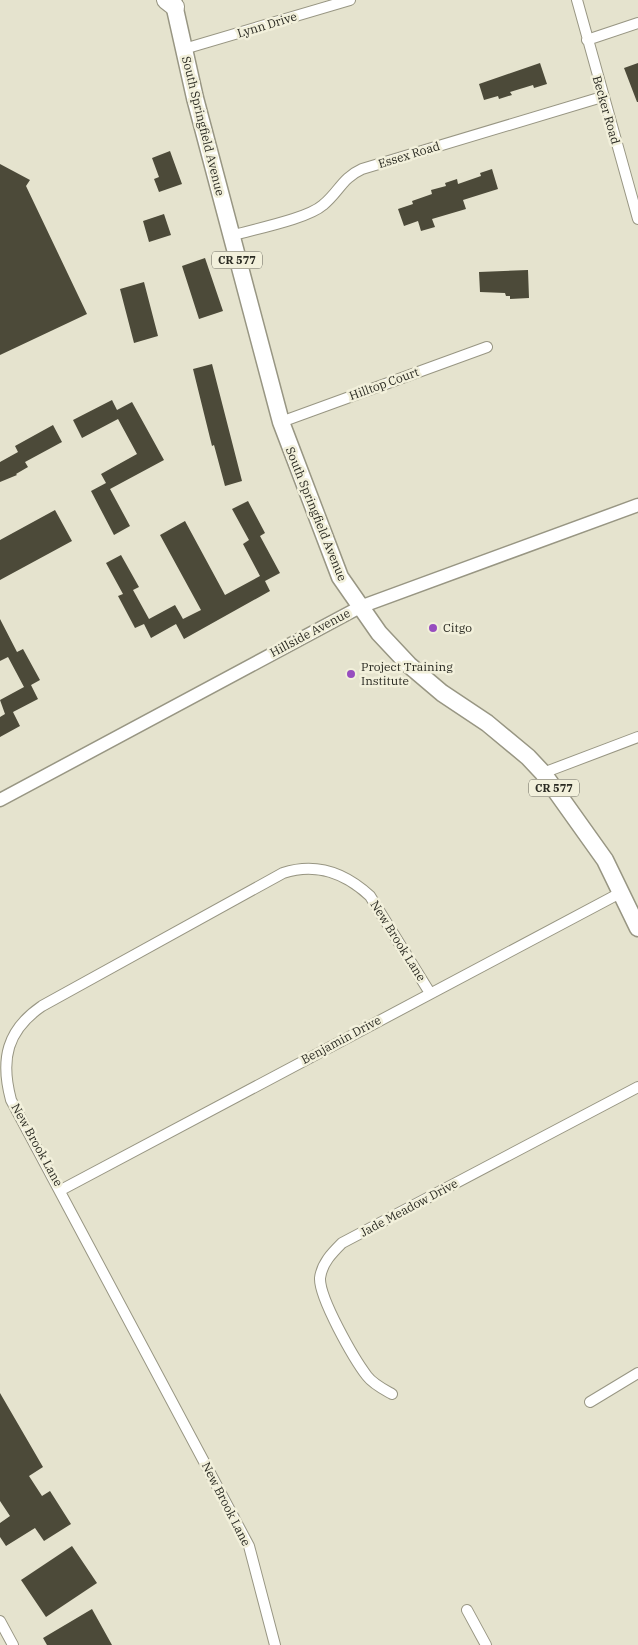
<svg xmlns="http://www.w3.org/2000/svg" width="638" height="1645" viewBox="0 0 638 1645" font-family="'IBM Plex Serif',serif">
  <rect width="100%" height="100%" fill="#e5e3ce"/>
  <path fill="#4c4a39" d="M540 63 547 84 534 88 533 85 510 92 512 95 499 99 498 96 484 100 479 84Z
    M638 63V102H637L624 68Z
    M170 151 182 184 159 192 154 179 159 177 152 158Z
    M0 164 30 180 26 186 87 314 0 355Z
    M492 169 498 189 463 200 466 209 432 219 435 227 421 231 418 221 404 226 398 209 413 204 412 201 432 194 431 190 446 186 445 183 457 179 458 184 481 176 480 173Z
    M164 214 171 235 149 242 143 221Z
    M205 258 223 311 199 319 182 266Z
    M528 270 529 298 510 299V296H506L505 293 480 292 479 272Z
    M144 282 158 336 134 343 120 289Z
    M212 364 242 481 225 486 214 445 212 446 193 369Z
    M112 400 117 410 132 402 164 460 110 489 130 526 114 535 91 491 106 483 101 474 137 454 118 419 82 438 73 420Z
    M53 425 62 442 25 462 28 467 16 474 17 475 0 482V462L18 452 15 446Z
    M248 501 265 533 260 536 280 573 265 581 270 591 184 639 176 624 151 638 144 624 135 628 118 596 123 594 106 563 121 555 139 587 133 590 149 619 175 605 183 619 201 610 160 535 185 521 225 595 260 576 243 544 249 540 232 509Z
    M55 510 72 541 0 580V540Z
    M0 619 17 652 23 649 40 680 31 685 38 699 13 712 20 726 0 737V717L5 714 0 700 24 687 8 657 0 661Z
    M0 1393 43 1467 29 1476 42 1496 50 1491 71 1524 44 1541 35 1528 6 1546 0 1537V1523L10 1516 0 1501Z
    M72 1546 97 1583 46 1617 21 1580Z
    M92 1609 112 1645H47L43 1638Z"/>
  <g fill="none" stroke-linecap="round" stroke-linejoin="round">
    <g stroke="#989683" stroke-width="12">
      <path id="minor" d="M577 0 638 219
        M587 40 638 23
        M184 49 350 0
        M231 236C254 229 307 219 323 205 339 192 342 178 362 169L602 97
        M281 422 487 347
        M543 773 638 737
        M61 1190 622 892
        M392 1394C383 1389 373 1384 367 1376 354 1359 319 1298 320 1278 322 1263 332 1253 342 1243L638 1087
        M590 1402 638 1373
        M467 1610 486 1645
        M0 1621 13 1645
        M275 1645 249 1546 11 1100C0 1059 7 1030 42 1006L283 873C317 862 345 873 370 896L430 993"/>
    </g>
    <g stroke="#989683" stroke-width="15">
      <path id="tertiary" d="M0 800 360 607 638 505"/>
    </g>
    <g stroke="#989683" stroke-width="19">
      <path id="primary" d="M173 0 195 98 281 422 340 577 379 633 409 665 442 693 487 723 528 757 543 773 605 860 638 928"/>
    </g>
    <g stroke="#989683" stroke-width="20">
      <path id="trunk" d="M166 0 175 7"/>
    </g>
    <use href="#minor" stroke="#fff" stroke-width="10"/>
    <use href="#tertiary" stroke="#fff" stroke-width="12"/>
    <use href="#primary" stroke="#fff" stroke-width="16"/>
    <use href="#trunk" stroke="#fff" stroke-width="18"/>
  </g>
  <g fill="#974dbf" stroke="#f2f0db" stroke-width="2">
    <circle cx="433" cy="628" r="5"/>
    <circle cx="351" cy="674" r="5"/>
  </g>
  <g text-anchor="middle" stroke-width="5" stroke-linejoin="round" paint-order="stroke">
    <g fill="#f2f0db" stroke="#66655a" stroke-width="1">
      <rect x="212" y="251.5" width="50" height="17" rx="4"/>
      <rect x="529" y="779.5" width="50" height="17" rx="4"/>
    </g>
    <g font-size="11" font-weight="bold" fill="#2a2a22">
      <text x="237" y="264">CR 577</text>
      <text x="554" y="792">CR 577</text>
    </g>
    <g font-size="12" fill="#2a2a22" stroke="#f2f0db">
      <text transform="translate(267 25) rotate(-17)" y="4">Lynn Drive</text>
      <text transform="translate(606 110) rotate(74)" y="4">Becker Road</text>
      <text transform="translate(203 126) rotate(76)" y="4">South Springfield Avenue</text>
      <text transform="translate(409 155) rotate(-17)" y="4">Essex Road</text>
      <text transform="translate(384 384) rotate(-20)" y="4">Hilltop Court</text>
      <text transform="translate(316 514) rotate(68)" y="4">South Springfield Avenue</text>
      <text transform="translate(310 633) rotate(-28)" y="4">Hillside Avenue</text>
      <text transform="translate(398 941) rotate(58)" y="4">New Brook Lane</text>
      <text transform="translate(341 1040) rotate(-28)" y="4">Benjamin Drive</text>
      <text transform="translate(37 1145) rotate(61)" y="4">New Brook Lane</text>
      <text transform="translate(409 1208) rotate(-28)" y="4">Jade Meadow Drive</text>
      <text transform="translate(226 1504) rotate(63)" y="4">New Brook Lane</text>
    </g>
    <g font-size="12" fill="#2a2a22" stroke="#f2f0db" text-anchor="start">
      <text x="443" y="632">Citgo</text>
      <text x="361" y="671">Project Training<tspan x="361" dy="14">Institute</tspan></text>
    </g>
  </g>
</svg>
